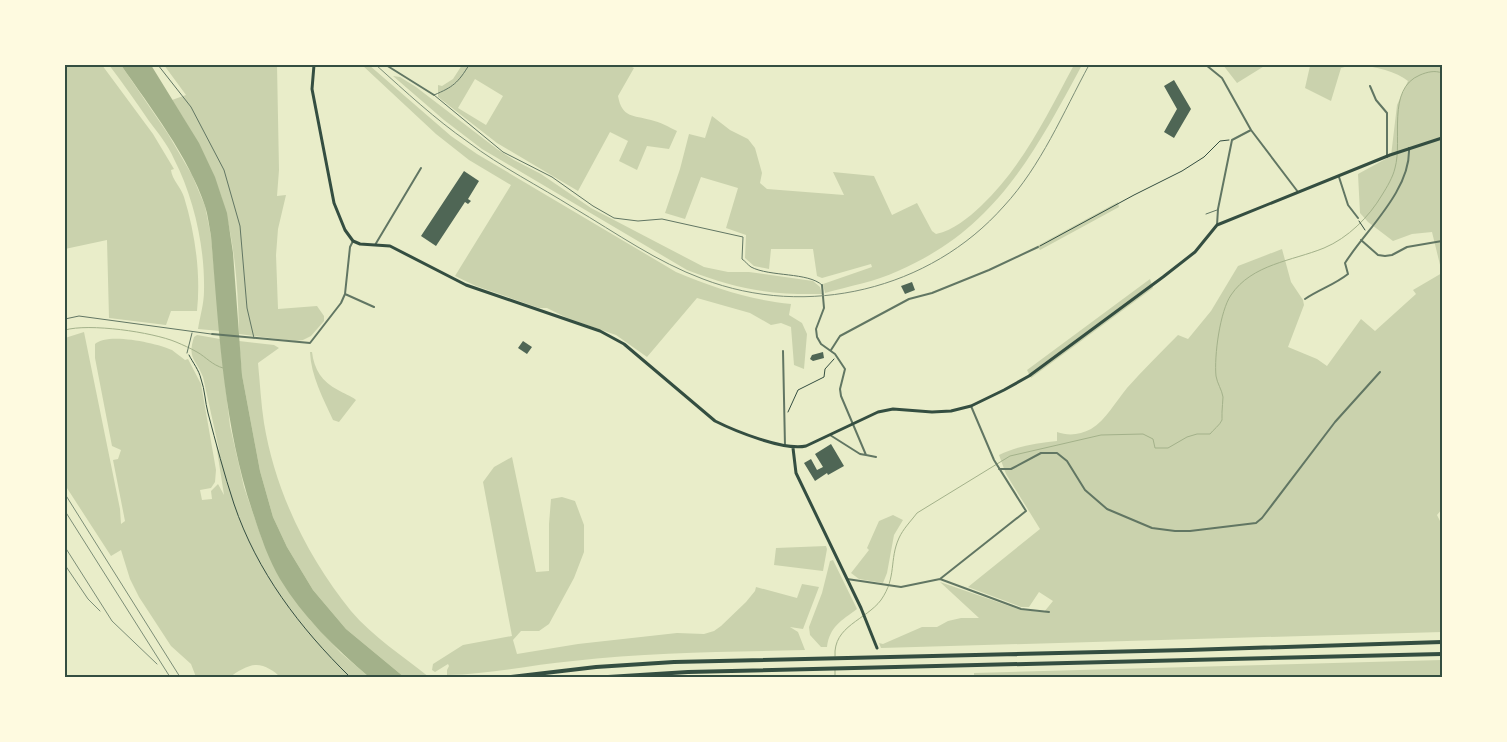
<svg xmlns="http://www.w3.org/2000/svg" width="1507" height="742" viewBox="0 0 1507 742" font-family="'Noto Sans',sans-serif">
  <rect width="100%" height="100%" fill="#e9edc9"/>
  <path fill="#cad2ad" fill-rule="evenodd" d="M65 65H102L153 134 174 169 171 170C172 180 181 187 184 197 195 233 201 273 197 311H171L166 325 109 318 107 240 65 249Z
    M109 65H121L168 134 192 175 205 206 211 236 220 331 198 329C200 316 204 304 204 291 205 247 194 198 174 159 168 145 158 133 149 121 136 102 123 83 109 65Z
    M164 65H277L279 170 277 196 286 195 278 229 276 255 278 309 317 306 324 316V321L311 336 303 340 295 341 239 334C238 283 234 224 214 177 203 150 188 125 172 100L186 95Z
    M362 65H369L451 136 477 154 676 272C714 288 751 300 791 304L789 315 802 323 807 334 804 369 794 365 791 327 781 323 771 325 750 313 697 298 647 357 616 335 567 318 547 308H539L476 286 455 276 511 185 469 160 436 134Z
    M462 65H628L634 68 618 96C622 118 633 115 651 120 660 122 669 127 677 131L669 149 647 146 637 170 619 161 628 141 610 132 578 191 497 143 438 97V85L442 86 453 79ZM475 79 503 96 486 125 458 108Z
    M1074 65H1082C1034 154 995 229 898 271 875 282 849 286 825 293L823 284 872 267 871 264 822 278 817 276 813 249H771L769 269 754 266 745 258 746 235 726 228 738 188 701 177 685 219 665 213 680 169 689 134 705 138 712 116 730 130 748 139 755 148 762 173 760 183 767 189 844 195 833 172 874 176 892 215 917 203 932 231 936 234C954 230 968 218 981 206 1023 166 1047 115 1074 65Z
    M1223 65H1266L1237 83Z
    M1306 65H1442V509L1437 515 1442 525V632L881 648 879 643 883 644 922 627H937L948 621 961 618H979L940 582 1021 610 1044 612 1053 601 1039 592 1029 607H1021L968 587 1040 529 1006 474 999 455C1018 446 1036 443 1057 441V432C1068 436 1080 435 1091 429 1106 420 1116 401 1127 388 1143 370 1161 352 1178 335L1188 339 1211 311 1238 266 1282 249 1291 282 1303 300 1304 305 1288 347 1317 359 1327 366 1361 319 1375 331 1416 294 1413 290 1442 273 1432 232 1412 234 1393 241 1368 222 1360 213 1358 174 1391 156 1397 105 1408 81C1393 69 1360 62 1341 68L1331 101 1305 88 1310 66Z
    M393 76 400 77 416 87 497 149 514 160 541 174 591 208 704 267 728 272H749L813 281 820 287 822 294C769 295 737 289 687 270L482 149 444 120Z
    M1118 202 1119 207 1040 250 1037 246Z
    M1150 279 1153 288 1031 378 1027 370Z
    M84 332 120 509 121 524 125 521 113 460 118 459 121 450 112 446 95 358V344C107 332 157 343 172 350 176 353 181 357 185 360L188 359 201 384 216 470 215 482 211 488 200 490 202 500 212 499 211 491 218 484 224 495 216 444 220 454 203 377C196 359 187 359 194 337L197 335 220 339 230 426 244 487 263 542 310 620 341 653 369 677H280C275 671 263 664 255 665 249 665 235 672 231 677H196L191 664 171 646 139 597 130 579 121 550 111 556 65 485V338Z
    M239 341 274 345 279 348 258 363C260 383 261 404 264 423 275 491 308 558 351 611 373 637 403 656 429 677H404L346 629 313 590 287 547 273 517 260 471 242 375Z
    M310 352H312C314 369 322 382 338 390 344 394 350 395 356 400L339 422 333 420C323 398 311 376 310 352Z
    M512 457 536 572 549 571V524L551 499 562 497 575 501 584 525V552L574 578 549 624 539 631H521L513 640 517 654 578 644 677 633 704 634 714 631 721 626 746 602 755 591 756 587 797 598 802 584 819 587 803 629 790 627 798 632 805 650C728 652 650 652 573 661 531 665 489 674 447 675V670L449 666 448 664 435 672 432 670 433 664 463 645 512 636 483 482 494 467Z
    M893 515 903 520 894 535 887 573 883 583 859 579 851 573 869 550 867 548 879 521Z
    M826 546 827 549 823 571 774 565 776 548Z
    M833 560 857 609C841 621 830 626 827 647H821L810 635 809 627 822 593 830 561Z
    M1442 660V677H974V673Z"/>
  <path fill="#a3b18a" d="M121 65H151L199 143 215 177 227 213 233 253 242 375 260 471 273 517 287 547 313 590 346 629 404 677H369C335 648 303 617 280 579 269 560 261 538 254 516 223 426 219 330 211 236 209 226 208 215 205 206 189 157 150 107 121 65Z"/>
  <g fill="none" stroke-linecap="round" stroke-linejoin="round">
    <path stroke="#a3b18a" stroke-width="1" d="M65 330C89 323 152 332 176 342 183 345 190 348 197 352 206 357 212 365 223 368
      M835 656C833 626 866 620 881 600 897 577 889 560 899 538 903 529 911 521 917 513L1010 456 1101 435 1143 434 1153 439 1155 448H1168L1187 437 1197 434H1210C1213 430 1220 425 1222 420 1222 419 1222 413 1222 412 1222 407 1223 402 1223 397 1222 390 1217 383 1216 376 1214 356 1220 311 1231 295 1252 264 1292 261 1324 248 1348 238 1369 217 1382 195 1387 187 1393 177 1395 168 1403 140 1386 89 1420 75 1427 72 1435 70 1442 73
      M835 670V677"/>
  </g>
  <path fill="#4f6655" d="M1174 80 1191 109 1174 138 1164 132 1177 109 1164 86Z
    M464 171 479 181 468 199 471 201 468 204 465 202 436 246 421 236Z
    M912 282 915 290 905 294 901 286Z
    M523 341 532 347 527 354 518 348Z
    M823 352 824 358 813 361 810 359 812 355Z
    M831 444 844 466 828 475 827 473 815 481 804 463 811 459 817 470 823 467 815 454Z"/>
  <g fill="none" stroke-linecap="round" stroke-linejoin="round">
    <path stroke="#344e41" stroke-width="1" d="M1359 221 1365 230
      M1040 246 1134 195 1182 171 1204 157 1220 141 1229 140
      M189 355C193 363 199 370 201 379 205 390 205 402 208 413 216 443 224 474 234 504 257 572 300 628 350 677
      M788 412 798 390 824 377 825 369 834 359"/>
    <path stroke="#617663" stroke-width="1" d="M158 65 191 107 224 170 240 226 247 308 254 338
      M469 65C458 83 453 87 434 95L503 152 552 177 593 206 614 218 638 221 662 219 743 237 742 259C745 261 748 265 751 267 770 277 808 272 822 285
      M1206 214 1217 210
      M65 319 79 316 211 334
      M187 353 192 333"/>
    <path stroke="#617663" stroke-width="2" d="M386 65 434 95
      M1206 65 1222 78 1251 130 1298 192
      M1370 86 1376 100 1387 113V157
      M1339 177 1348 205 1358 218
      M1217 225 1218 209 1232 140 1251 130
      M1361 240 1378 255 1385 256 1392 255 1407 247 1442 241
      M375 245 421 168
      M822 285 824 308 816 329 817 337 821 344 835 354 845 369 840 389 841 396 866 455 876 457
      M345 294 374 307
      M1305 299C1320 289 1334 285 1348 274L1345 263C1366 230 1411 190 1409 148
      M212 334 310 343 341 303 345 294 350 247 353 241
      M831 350 840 336 909 299 932 293 989 270 1038 247
      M783 351 785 446
      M830 435 860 454 866 455
      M999 469H1011L1041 453H1057L1067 461 1085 490 1107 509 1152 528 1175 531H1190L1256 523 1262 518 1335 422 1380 372
      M847 579 901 587 940 579 1021 609 1049 612
      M940 579 1026 511 994 460 971 406"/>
    <path stroke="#344e41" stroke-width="3" d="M314 65 312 89 334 203 345 230 353 241 360 244 390 246 466 285 600 331 624 344 715 421C735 431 784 451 806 446L878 412 893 409 932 412 951 411 971 406 1004 390 1029 376 1163 277 1195 252 1217 225 1390 155 1442 138
      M793 448 796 473 861 608 877 648"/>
    <path stroke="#344e41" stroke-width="4" d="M511 677 596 667 674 662 1188 650 1442 642
      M608 677 688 672 1442 654"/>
    <path stroke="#7c8e77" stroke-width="1" d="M376 65C406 92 435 119 468 142 501 167 539 186 574 208 616 233 657 262 703 279 807 319 930 290 1004 206 1041 166 1063 113 1089 65
      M65 494 180 677
      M65 511 170 677
      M65 547 112 621 157 664
      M65 565 88 599 100 611"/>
  </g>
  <rect width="1507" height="742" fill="none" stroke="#fefae0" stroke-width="132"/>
  <rect x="66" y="66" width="1375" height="610" fill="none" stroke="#344e41" stroke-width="2"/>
</svg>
